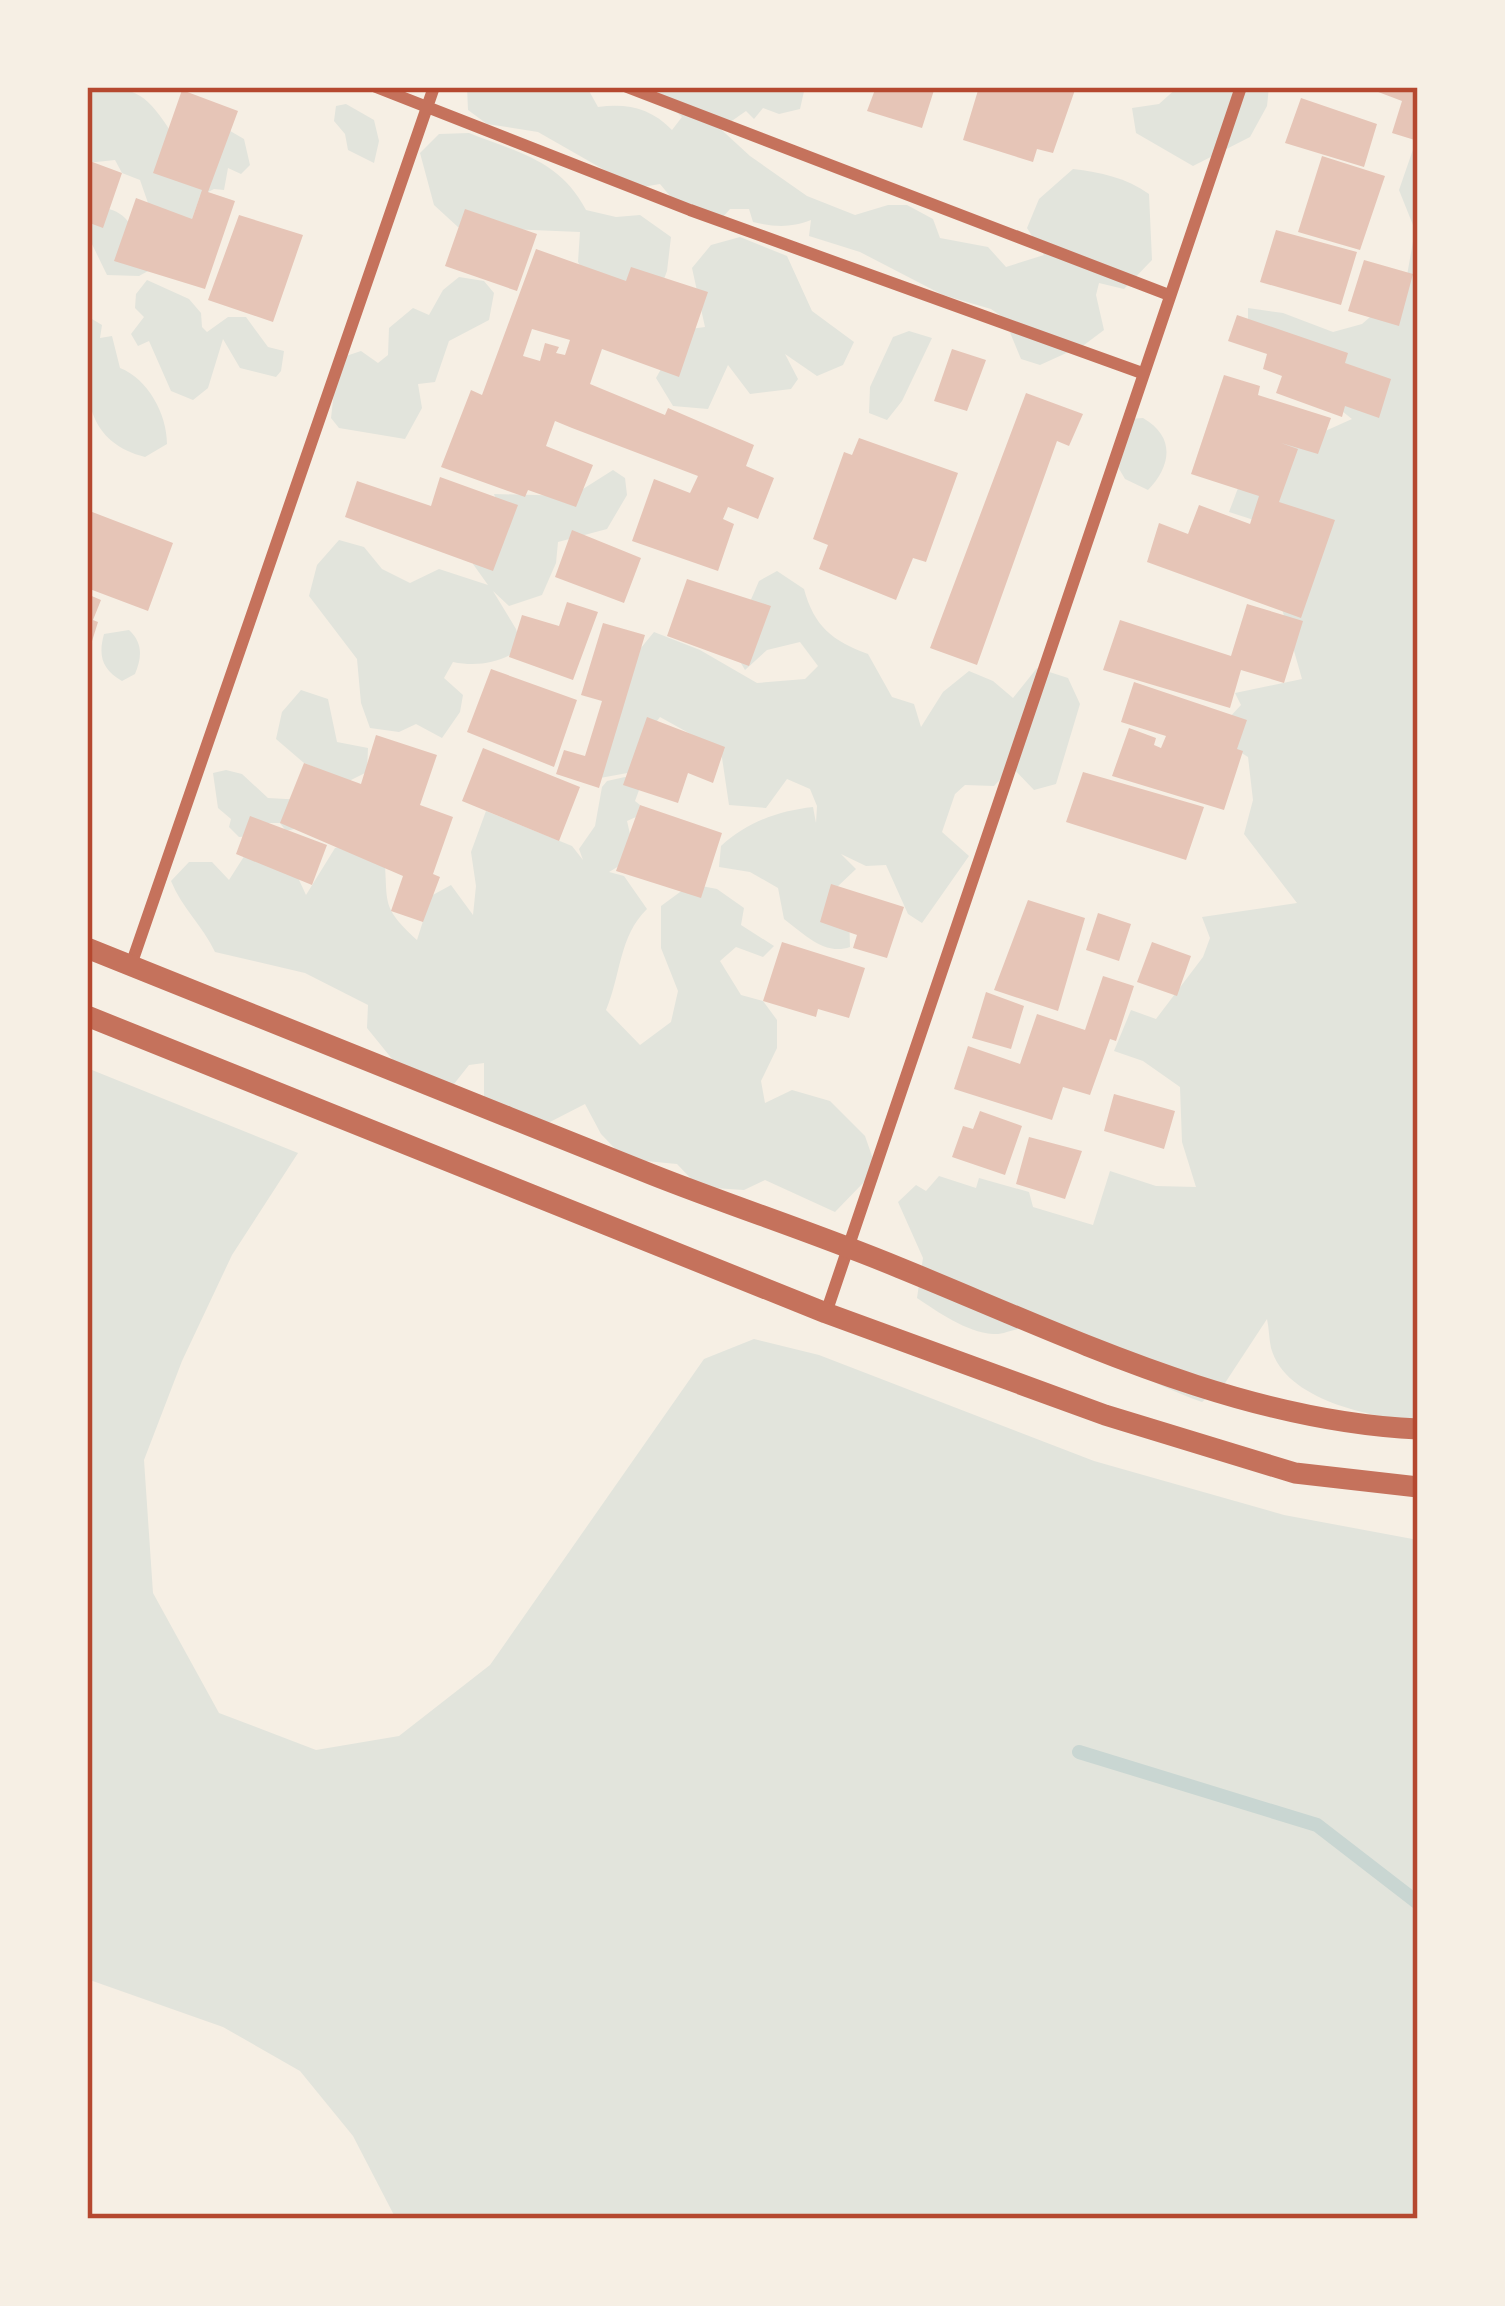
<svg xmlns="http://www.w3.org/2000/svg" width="1505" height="2306" viewBox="0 0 1505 2306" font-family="Barlow,sans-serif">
  <rect width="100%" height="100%" fill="#f6efe4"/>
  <path fill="#e2e4dc" d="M87 87C132 87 144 90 169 129L225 128 244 139 250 165 241 174 228 168 224 190 214 189 200 196 192 219H181L148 203 140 180 122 173 115 160 87 163Z
    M467 87H528L530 91 588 89 598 107C627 103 651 108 672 130L682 117 647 87H805L800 109 779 114 763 108 754 119 746 111 726 125 713 122 750 156 807 196 855 215 888 205H907L933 219 940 238 988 247 1006 267 1044 255 1027 228 1039 199 1073 169C1100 172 1127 178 1149 194L1152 260 1124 289 1099 283 1096 295 1104 330 1084 345 1040 365 1021 359 1004 318 991 309 943 295 860 252 809 236 811 220C790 228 775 227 753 222L749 209H730L722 218 675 202 660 184 636 188 538 132 487 124 468 110Z
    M1178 87H1269L1267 106 1250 137 1193 166 1136 133 1132 108 1159 104Z
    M346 104 374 120 379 141 374 163 348 150 345 134 334 121 336 106Z
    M469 133C519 153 560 160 586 210L616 217 640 215 671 237 667 271 656 300 590 283 578 262 580 232 458 227 434 205 420 153 439 134Z
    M1418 135V1422C1370 1416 1286 1401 1271 1348 1269 1339 1269 1328 1267 1319L1225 1383 1202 1402C1143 1381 1090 1346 1029 1329 1016 1326 1006 1335 993 1334 966 1332 938 1312 917 1298L923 1258 898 1202 916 1185 926 1191 939 1176 976 1188 979 1178 1029 1192 1033 1207 1093 1225 1110 1171 1156 1186 1196 1187 1182 1142 1180 1087 1143 1061 1114 1051 1131 1010 1156 1019 1203 957 1210 938 1202 917 1297 903 1244 834 1253 800 1248 757 1213 735 1241 705 1235 693 1302 679 1257 521 1229 512 1249 459 1275 426 1323 432 1352 419 1248 336V308L1283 313 1333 332 1362 324 1405 287 1415 230 1399 190Z
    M109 209C136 216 140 248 148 271L139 276 107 275 90 240 88 228 99 214Z
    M740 237 787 256 812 311 854 342 843 365 817 376 785 354 798 379 791 389 750 394 728 365 708 409 673 406 656 378 683 330 705 327 692 268 711 245Z
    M459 277 484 281 494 293 489 320 449 341 435 382 418 384 422 408 405 439 339 428 331 418 334 392 346 356 361 351 378 363 388 355 389 328 413 308 429 315 443 290Z
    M147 280 189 299 201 313 202 327 207 332 228 317H246L268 347 284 351 281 371 276 377 240 368 223 339 208 388 193 400 171 391 149 341 138 346 131 334 144 317 135 308 136 294Z
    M87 316 102 325 100 338 112 336 120 368C148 379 167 414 167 444L145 457C74 439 87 374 87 316Z
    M909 331 932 338 902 401 887 420 869 413 870 387 893 337Z
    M1143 418C1176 437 1171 466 1148 490L1125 479 1118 467 1129 419Z
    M613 470 625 478 627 495 607 529 558 542 556 563 542 595 509 606 493 591 516 629 522 648C500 663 478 667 453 662L444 678 463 695 460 712 442 738 416 724 399 732 370 728 361 703 357 659 309 596 317 565 339 540 364 547 382 569 410 583 439 569 488 585 473 564 476 541 502 514 494 494 572 496Z
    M777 571 804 589C814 626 832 641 868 654L892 697 914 704 921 727 943 692 969 671 993 681 1013 698 1037 668 1068 678 1080 704 1056 784 1034 790 1012 767 994 786 965 785 955 794 942 832 969 856 922 923 908 914 886 865 866 866 841 854 856 869 836 888 849 915 850 947C825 956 804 934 784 919L778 888 750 872 719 867 721 846C747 822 778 811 813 807L816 823 817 806 810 789 787 779 766 808 729 805 721 751 660 717 641 742 633 772 600 778 631 660 654 632 700 650 757 683 805 679 818 666 800 642 767 650 745 670 731 646 759 581Z
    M129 630C143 643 142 657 135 674L122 681C102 669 98 656 104 634Z
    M301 690 328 699 337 742 368 748 367 772 349 781 304 763 276 739 282 712Z
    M226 770 242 774 268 798 304 800 311 825 286 831 280 823H266L255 836 239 837 229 827 231 819 218 808 213 773Z
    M625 777 642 782 635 801 640 805 636 817 627 821 630 834 624 863 609 872 624 876 647 909C619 936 621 975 606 1010L640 1045 671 1022 678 991 661 948V906L691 884 717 889 744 908 741 925 774 946 763 957 736 947 720 961 741 995 763 1001 777 1020V1048L761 1081 765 1103 792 1090 830 1101 865 1136 873 1159 865 1181 835 1212 765 1180 744 1190 699 1187 677 1164 625 1159 601 1134 585 1104 546 1124 484 1099V1063L469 1065 450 1089 401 1070 367 1028 368 1005 305 973 215 952C202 925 182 908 171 881L189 862H212L229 880 250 847 294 869 306 895 335 848 362 842 384 855C389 903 379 905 417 940L431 896 451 885 473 915 476 886 471 852 486 811 572 846 583 860 579 849 595 826 602 787 607 781Z
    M87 1068 298 1153 232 1255 182 1361 144 1460 153 1593 219 1713 316 1750 399 1736 490 1665 704 1359 754 1339 819 1355 1094 1461 1284 1515 1418 1540V2219H396L353 2136 300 2071 223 2027 87 1979Z"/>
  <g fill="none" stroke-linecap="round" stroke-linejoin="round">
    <path stroke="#c9d6d2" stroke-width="14" d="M1079 1752 1317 1825 1418 1903"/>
  </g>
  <path fill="#e6c5b7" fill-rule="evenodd" d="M876 87H935L922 128 867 111Z
    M979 87H1076L1053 153 1037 149 1033 162 963 140Z
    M1365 87H1418V141L1392 133 1402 101Z
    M182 90 238 111 208 192 235 201 205 289 114 261 136 198 192 219 202 190 153 173Z
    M1301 98 1377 124 1364 167 1285 143Z
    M1322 156 1385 176 1360 250 1298 232Z
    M87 160 122 173 103 228 87 222Z
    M465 209 537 234 517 291 445 266Z
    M239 215 303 235 273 322 208 300Z
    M1276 230 1357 252 1341 305 1260 282Z
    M536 249 626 281 631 267 708 292 679 377 602 349 590 384 665 415 668 408 754 445 746 466 774 478 758 519 728 507 723 519 734 524 718 571 632 541 654 479 690 493 698 476 572 428 555 421 546 446 593 465 576 507 528 490 525 497 441 467 471 390 482 395ZM532 329 570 340 565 355 556 353 559 347 545 343 540 361 523 356Z
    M1364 260 1413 274 1399 326 1348 311Z
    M1237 315 1348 353 1345 363 1391 379 1379 418 1345 406 1342 417 1276 393 1282 376 1263 369 1267 354 1228 341Z
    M952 349 986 360 967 411 934 401Z
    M1224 375 1260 386 1258 395 1331 418 1318 454 1281 443 1298 449 1279 502 1335 520 1301 618 1147 562 1159 523 1188 534 1199 505 1250 524 1259 496 1191 474Z
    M1026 393 1083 414 1069 446 1057 441 977 665 930 648Z
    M859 438 958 473 926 562 913 558 896 600 819 569 828 545 813 539 844 452 852 455Z
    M440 477 518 505 493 571 345 517 357 481 431 506Z
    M87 510 173 543 148 611 87 588Z
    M572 530 641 558 624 603 555 577Z
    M687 579 771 606 749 666 667 636Z
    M87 594 101 600 93 620 98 622 88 654Z
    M567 602 598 612 573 680 509 657 522 615 559 626Z
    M1247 604 1303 621 1284 683 1241 670 1230 708 1103 670 1120 620 1231 656Z
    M603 623 645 635 599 788 556 774 564 750 585 756 602 701 581 695Z
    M491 669 577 700 554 767 467 732Z
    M1134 682 1247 720 1237 749 1243 751 1224 810 1112 776 1129 728 1156 738 1154 745 1161 748 1166 736 1121 722Z
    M647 717 725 747 713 783 688 773 678 803 623 785Z
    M376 735 437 755 420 805 453 817 433 874 440 877 423 922 391 911 403 876 280 823 304 763 361 784Z
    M483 748 580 787 559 841 462 801Z
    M1083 772 1204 807 1186 860 1066 822Z
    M640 805 722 833 701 898 616 871Z
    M250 816 327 845 312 885 236 854Z
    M831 884 904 907 887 958 853 948 857 935 820 922Z
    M1028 900 1085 918 1058 1011 994 990Z
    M1098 913 1131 924 1119 961 1086 950Z
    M782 942 865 968 849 1018 818 1009 816 1017 763 1001Z
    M1152 942 1191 956 1177 996 1137 982Z
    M1103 976 1134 986 1116 1041 1110 1039 1090 1095 1063 1087 1052 1120 954 1089 968 1046 1020 1064 1037 1014 1085 1030Z
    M986 992 1024 1006 1011 1049 972 1038Z
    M1114 1094 1175 1111 1164 1149 1104 1131Z
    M980 1111 1022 1126 1005 1175 952 1157 963 1126 973 1129Z
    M1029 1137 1082 1151 1065 1199 1016 1184Z"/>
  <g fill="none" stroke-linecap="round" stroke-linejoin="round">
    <path stroke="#c5725c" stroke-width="12" d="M376 87 690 210 1142 373
      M627 87 1169 295
      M131 965 434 87
      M826 1313 1241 87"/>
    <path stroke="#c5725c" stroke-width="21" d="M87 948C276 1022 464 1100 653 1175 734 1207 818 1234 900 1268 1065 1335 1237 1421 1418 1429
      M87 1016 826 1313 1105 1415 1295 1473 1418 1487"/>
  </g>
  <rect width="1505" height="2306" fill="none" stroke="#f6efe4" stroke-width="180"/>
  <rect x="90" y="90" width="1325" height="2126" fill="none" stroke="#b5482f" stroke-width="4.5"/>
</svg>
